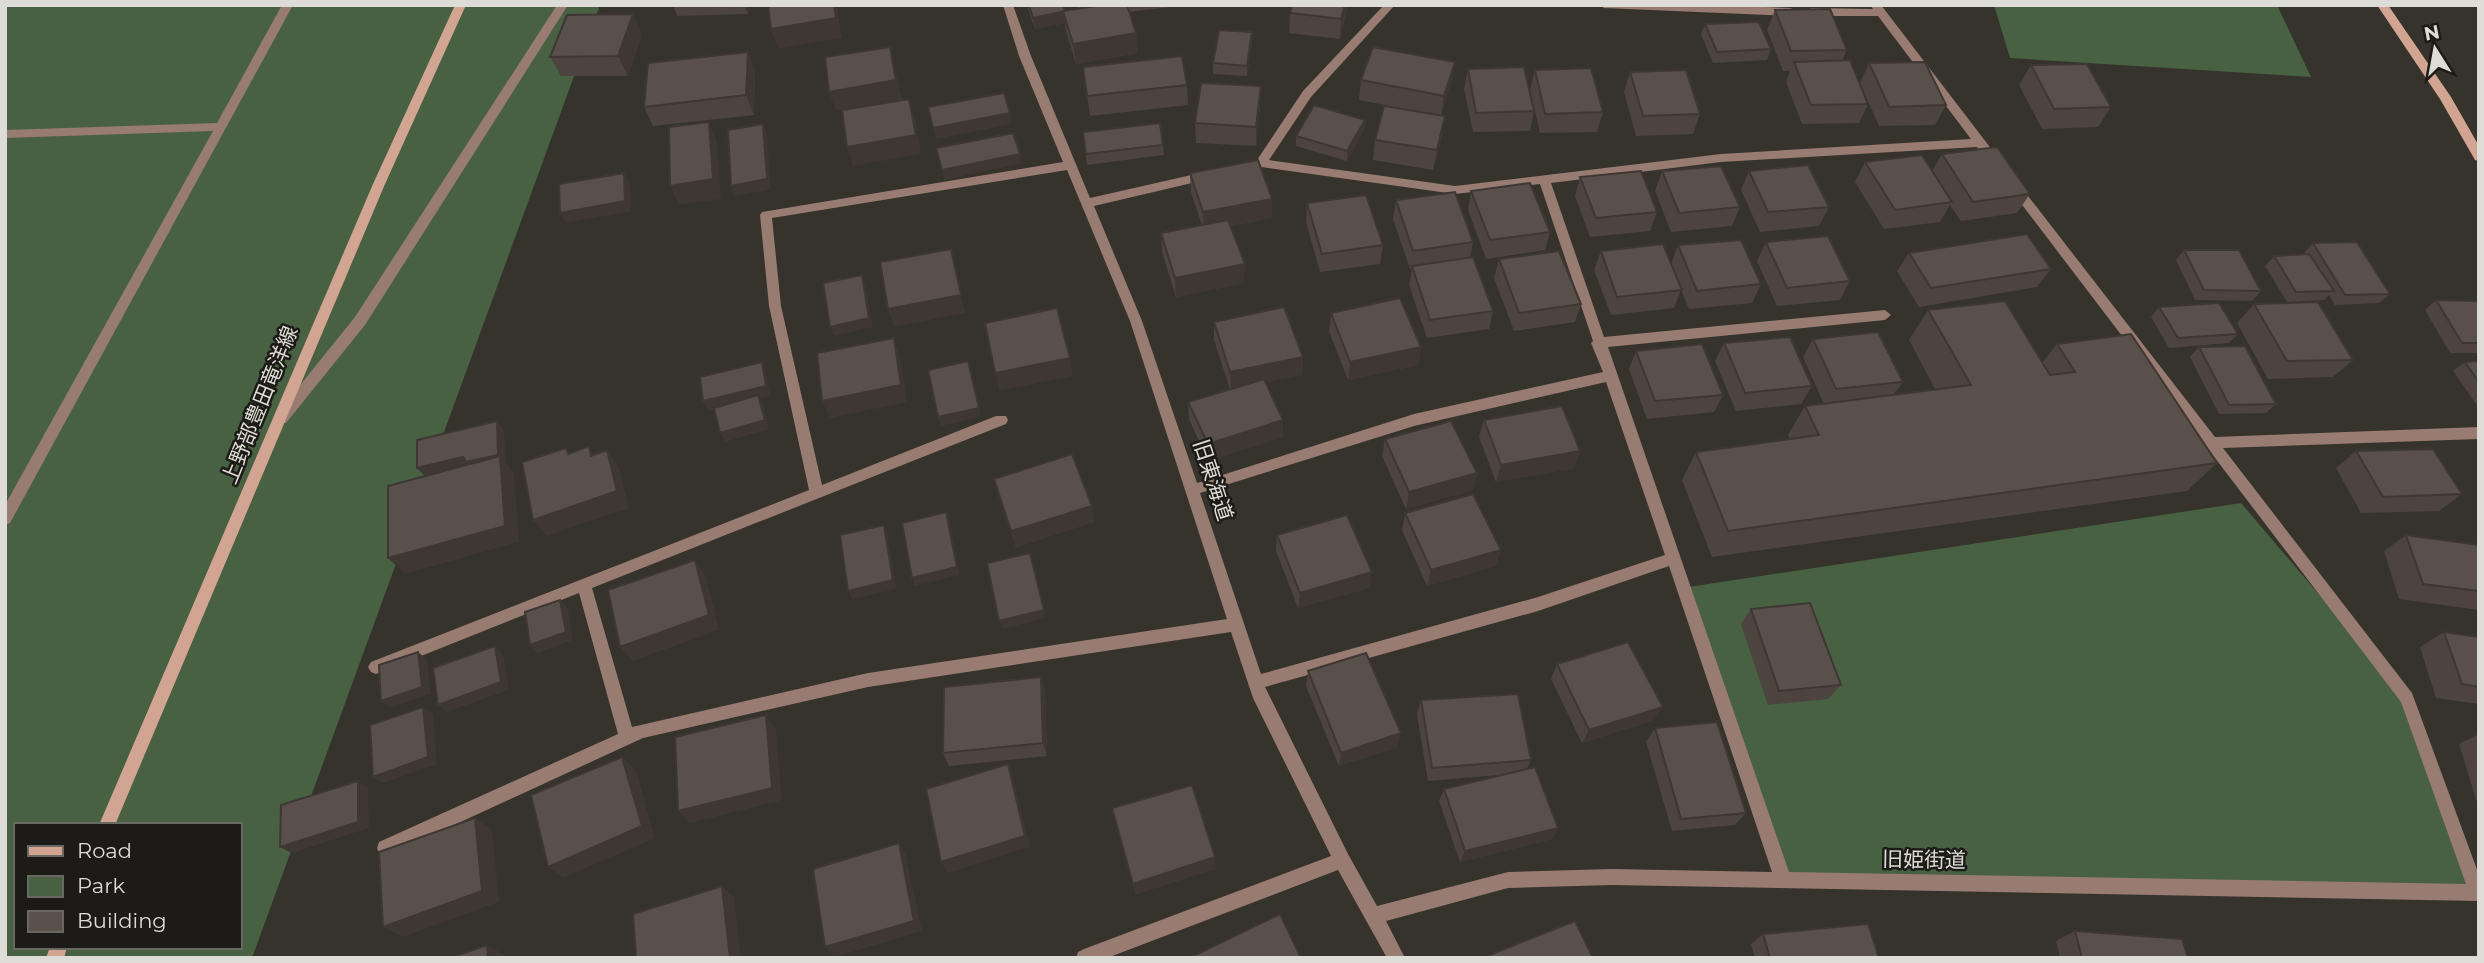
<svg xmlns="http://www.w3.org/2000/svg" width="2484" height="963" viewBox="0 0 2484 963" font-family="Montserrat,'Noto Sans JP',sans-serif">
  <rect width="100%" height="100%" fill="#35332b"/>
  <path fill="#486142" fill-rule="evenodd" d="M5 5H600L252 958H5ZM16 825H240V947H16Z
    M1994 5H2277L2311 77 2010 58Z
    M2241 503 2402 692 2477 893 1784 880 1682 588Z"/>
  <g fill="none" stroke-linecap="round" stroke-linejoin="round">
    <path fill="#987b71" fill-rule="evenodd" d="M282 5H293L10 523 5 525V505L213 131 5 138V130L217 123Z"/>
    <path fill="#987b71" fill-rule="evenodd" d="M557 5H568L365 325 286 423H276L274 419 276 415 355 317Z
      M1003 5H1013L1031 56 1090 198 1209 171 1215 175 1209 179 1094 206 1142 321 1197 483 1414 414 1603 372 1591 343 1593 341 1540 184 1455 194 1261 167 1242 172 1238 171V165L1257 160 1303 91 1384 5H1395L1311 97 1269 160 1455 186 1721 154 1971 139 1878 16H1811L1806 12 1811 8 1873 9 1870 5H1881L1999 159V165H1991L1977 147 1721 162 1551 183 1604 337 1885 310 1891 315 1885 320 1608 347 1789 872 2466 884 2401 702 2010 189 2008 186 2014 182 2018 183 2215 437 2479 427V439L2223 448 2412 693 2479 875V901L1612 885 1508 888 1386 921 1405 958H1387L1338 870 1107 958H1076L1078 952 1084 949 1331 856 1253 698 1231 632 868 687 643 738 391 854 385 856 379 854 377 848 379 842 618 734 579 593 376 674 371 672 368 667 371 662 809 490 769 306 760 215 762 212 1063 162 1019 56ZM1067 170 1130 321 1227 619 868 673 632 727 592 588 1006 424 1008 420 1006 416H996L822 485 781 306 772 218ZM1606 382 1665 555 1538 597 1261 674 1200 493 1414 426ZM1669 566 1772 872 1612 869 1508 872 1377 906 1348 854 1265 687 1538 611Z
      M1599 5H1704L1791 8 1796 12 1791 16 1604 8Z"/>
    <path fill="#d2a492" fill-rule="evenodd" d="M455 5H466L385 184 115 825H99L373 184Z
      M2377 5H2388L2451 97 2479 146V161L2475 160 2440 99Z
      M50 947H67L64 958H46Z"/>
  </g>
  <path fill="#4d4440" d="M673 5H750L748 14 677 16Z
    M1027 5H1063L1065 11 1078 9V5H1172V7L1129 12 1136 33 1138 53 1076 64 1066 31 1065 23 1035 29Z
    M1348 5 1340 39 1289 33 1290 13Z
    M1775 10 1847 50 1842 61 1868 104 1859 123 1802 124 1786 82 1790 71H1783L1767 30Z
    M1705 24 1771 49 1767 60 1713 63 1701 34Z
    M642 34 628 76H561L550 57Z
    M1252 42 1247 76 1213 74V63Z
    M748 52 755 72 754 115 653 126 644 107Z
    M1455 62 1451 82 1441 116H1445L1442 136 1433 170 1373 160 1375 140 1431 114 1359 100 1361 80Z
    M1869 63 1946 105 1935 125 1879 126 1860 83Z
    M2031 65 2111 107 2098 127 2042 129 2019 85Z
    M1083 67 1187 85 1188 105 1090 116Z
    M1468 69 1534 111 1530 131 1473 132 1464 89Z
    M1535 70 1603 112 1597 132 1540 133 1530 90Z
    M1630 72 1700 114 1693 134 1636 136 1624 92Z
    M1260 106 1256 146 1196 143 1195 123Z
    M1364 130 1347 161 1296 146V136Z
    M1083 132 1163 145 1164 155 1087 165Z
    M1942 154 2030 194 2017 213 1961 221 1950 205 1940 222 1884 229 1855 182 1865 162 1932 171Z
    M1662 171 1740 207 1732 226 1671 232 1655 191Z
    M1749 171 1829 207 1819 226 1760 232 1741 190Z
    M1190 173 1272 218 1231 226 1244 283 1176 297 1162 252 1161 233 1202 225 1191 192Z
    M1580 177 1657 212 1650 231 1590 237 1575 196Z
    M1471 191 1550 232 1545 250 1486 259 1468 210Z
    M1396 200 1473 242 1470 258 1493 311 1489 329 1427 338 1409 285 1412 269H1410L1393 219Z
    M1307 203 1383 245 1380 264 1320 272 1306 222Z
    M1766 242 1850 281 1840 300 1777 306 1757 261Z
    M2313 243 2390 294 2379 303 2335 305 2329 295 2324 300 2287 302 2265 266 2274 256 2305 254 2304 253Z
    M1678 245 1761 284 1752 303 1689 309 1681 290 1674 308 1611 315 1594 270 1601 251 1671 264Z
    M2184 250 2261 291 2252 301 2195 300 2176 260Z
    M1909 253 2051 269 2037 287 1919 307 1897 271Z
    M1499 259 1581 304 1575 322 1514 331 1494 278Z
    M2436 300 2479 301V353H2450L2425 310Z
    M2254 304 2353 360 2333 377 2268 379 2237 323Z
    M2159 307 2238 334 2229 343 2169 348 2151 317Z
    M1928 310 2042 363 2057 344 2217 463 2187 491 1712 557 1682 480 1696 452 1790 439 1788 435 1805 406 1824 404 1803 357 1813 339 1903 382 1894 394 1935 389 1909 340Z
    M1331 313 1421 347 1418 365 1348 380 1329 331Z
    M1214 322 1303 357 1302 375 1265 382 1283 420V437L1208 461 1189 419 1188 402 1230 389 1214 340Z
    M1724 343 1812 386 1801 404 1736 411 1715 361Z
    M2199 347 2276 404 2266 413 2219 414 2190 357Z
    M1636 351 1723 395 1714 412 1647 419 1629 369Z
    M2479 361V404H2476L2453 371 2465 362Z
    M1484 420 1580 451 1574 468 1496 482 1479 437Z
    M1385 439 1477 473 1473 490 1406 509 1382 456Z
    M2356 451 2462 494 2439 511 2361 513 2336 468Z
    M994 479 1092 506 1094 522 1016 547Z
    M1405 513 1496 566 1427 586 1402 530Z
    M1277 535 1369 588 1298 608 1276 551Z
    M2406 535 2479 545V610L2399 599 2384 551Z
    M1751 609 1841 685 1828 699 1768 705 1741 624Z
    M2444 632 2479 637V704L2436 698 2420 647Z
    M1557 664 1654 720 1582 743 1551 679Z
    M1308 671 1397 747 1339 766 1306 686Z
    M1041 677 1045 691 1047 756 949 766 943 753Z
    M1421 700 1531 760 1527 769 1558 828 1552 839 1460 862 1439 801 1444 789 1499 775 1428 781 1417 714Z
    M1655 728 1746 813 1735 825 1672 831 1646 742Z
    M2479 734V809L2459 744Z
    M2075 931 2188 958H2060L2056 941Z
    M1763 934 1879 958H1755L1751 944Z"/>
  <path fill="#3e3734" d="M744 5H750L748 14Z
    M834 5H837V7L842 38 778 49 771 29Z
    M1345 5H1348L1340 39 1341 19Z
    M1064 12 1065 23 1035 29 1033 18Z
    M633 14 642 34 628 76 618 56Z
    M1252 32V42L1247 76V66Z
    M1136 33 1138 53 1076 64 1073 44Z
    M890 47 895 67 902 100 836 111 829 92Z
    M748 52 755 72 754 115 746 95Z
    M1455 62 1451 82 1441 116 1444 96Z
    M1261 86 1260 106 1256 146V127Z
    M909 99 915 119 921 154 853 166 847 147Z
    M1010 113 1012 124 936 139 933 128Z
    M1445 116 1442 136 1433 170 1437 150Z
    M1365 120 1364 130 1347 161V151Z
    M709 122 717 142 721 199 679 205 670 186Z
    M763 124 767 135 771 189 736 196 731 186Z
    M1020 154 1021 164 944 180 942 170Z
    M624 173 630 183 631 211 566 223 560 213Z
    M1272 199V218L1204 231 1203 212Z
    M951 249 965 313 894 327 888 309Z
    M1245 264 1244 283 1176 297 1175 278Z
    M862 275 865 284 873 327 834 336 830 327Z
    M894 338 900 356 907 402 830 418 822 401Z
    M1421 347 1418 365 1348 380 1350 362Z
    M1303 357 1302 375 1231 390 1230 372Z
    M1070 358 1073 376 999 391 995 373Z
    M968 361 981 417 941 426 938 417Z
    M762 362 766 372 770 396 760 398 763 404 769 429 725 442 720 433 759 398 709 411 703 401Z
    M1283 420V437L1208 461V444Z
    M497 421 504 430 506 463 514 473 519 542 405 574 388 558 426 477 417 468Z
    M607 450 619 467 629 508 547 536 533 520Z
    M1580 451 1574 468 1496 482 1501 465Z
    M1477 473 1473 490 1406 509 1409 492Z
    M1092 506 1094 522 1016 547 1011 531Z
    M946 512 949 520 960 575 915 586 912 578Z
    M884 525 887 533 897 589 852 599 848 591Z
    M1501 550 1496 566 1427 586 1431 570Z
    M1030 553 1046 618 1002 629 999 621Z
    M695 560 706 576 719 630 633 661 620 647Z
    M1372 572 1369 588 1298 608 1300 593Z
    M560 600 568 608 573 640 538 653 530 645Z
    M495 646 503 654 509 690 447 712 438 705Z
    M418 652 427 660 431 694 390 708 381 701Z
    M1041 677 1045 691 1047 756 1043 743Z
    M423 707 433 714 437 764 383 783 373 777Z
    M1663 707 1654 720 1582 743 1589 730Z
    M766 715 776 729 782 800 690 823 678 811Z
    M1401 733 1397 747 1339 766 1341 753Z
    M622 757 636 770 655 838 563 878 548 867Z
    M1008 764 1013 777 1030 847 948 873 941 862Z
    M358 781 368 788 369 828 292 853 280 847Z
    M475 818 492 830 499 902 403 937 383 927Z
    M1558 828 1552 839 1460 862 1465 851Z
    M899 843 906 855 922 931 835 957 825 947Z
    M1215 857 1216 869 1135 895 1133 884Z
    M722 886 734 897 741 958H730Z
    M487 945 505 955V958H488Z"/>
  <path fill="#594f4b" stroke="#3e3734" stroke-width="2" d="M768 5H834L836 18 771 29Z
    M1029 5H1063L1065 11 1033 18Z
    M1102 5H1127L1136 33 1073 44 1063 11Z
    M1292 5H1345L1341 19 1290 13Z
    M1830 9 1847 50 1791 51 1775 10Z
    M633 14 618 56 550 57 567 15Z
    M1759 22 1771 49 1717 52 1705 24Z
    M1219 30 1252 32 1247 66 1213 63Z
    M890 47 896 80 829 92 825 57Z
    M1373 47 1455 62 1444 96 1361 80Z
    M748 52 746 95 644 107 648 63Z
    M1182 56 1187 85 1087 96 1083 67Z
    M1850 60 1868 104 1811 105 1794 62Z
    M1925 62 1946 105 1889 107 1869 63Z
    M2087 64 2111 107 2054 109 2031 65Z
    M1524 67 1534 111 1476 113 1468 69Z
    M1591 68 1603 112 1545 114 1535 70Z
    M1686 70 1700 114 1643 116 1630 72Z
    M1201 83 1261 86 1256 127 1195 123Z
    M1004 93 1010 113 933 128 928 107Z
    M909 99 916 135 847 147 842 110Z
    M1314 105 1365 120 1347 151 1296 136Z
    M1384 106 1445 116 1437 150 1375 140Z
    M709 122 713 179 670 186 669 127Z
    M1160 123 1163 145 1086 154 1083 132Z
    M763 124 767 179 731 186 728 130Z
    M1013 133 1020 154 942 170 936 148Z
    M1997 147 2030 194 1973 202 1942 154Z
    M1922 155 1952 202 1895 210 1865 162Z
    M1258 160 1272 199 1203 212 1190 173Z
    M1808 165 1829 207 1768 212 1749 171Z
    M1721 166 1740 207 1679 213 1662 171Z
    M1641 171 1657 212 1596 218 1580 177Z
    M624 173 625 201 560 213 559 184Z
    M1530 183 1550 232 1490 240 1471 191Z
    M1455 192 1473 242 1413 251 1396 200Z
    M1366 195 1383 245 1322 254 1307 203Z
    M1228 220 1245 264 1175 278 1161 233Z
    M2027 234 2051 269 1931 288 1909 253Z
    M1828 236 1850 281 1787 288 1766 242Z
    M1741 240 1761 284 1697 291 1678 245Z
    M2357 242 2390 294 2345 295 2313 243Z
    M1663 244 1682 290 1617 297 1601 251Z
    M951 249 961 295 888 309 880 262Z
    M2184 250H2239L2261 291 2204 290Z
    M1559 251 1581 304 1519 313 1499 259Z
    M2309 254 2334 291 2296 292 2274 256Z
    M1473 257 1493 311 1430 320 1412 266Z
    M862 275 869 318 830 327 823 283Z
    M1400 298 1421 347 1350 362 1331 313Z
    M2436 300 2479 301V343H2462Z
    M2005 301 2050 375 2075 372 2057 344 2131 334 2217 463 1728 531 1696 452 1819 435 1805 406 1971 385 1928 310Z
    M2318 302 2353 360 2287 361 2254 304Z
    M2219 303 2238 334 2178 338 2159 307Z
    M1284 307 1303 357 1230 372 1214 322Z
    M1057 308 1070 358 995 373 985 323Z
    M1878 332 1903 382 1836 389 1813 339Z
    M1790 337 1812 386 1745 393 1724 343Z
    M894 338 901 385 822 401 817 353Z
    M1702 344 1723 395 1655 401 1636 351Z
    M2245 346 2276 404 2229 405 2199 347Z
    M968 361 979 408 938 417 928 370Z
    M2479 361V382L2465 362Z
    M762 362 766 386 703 401 700 377Z
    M1264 379 1283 420 1208 444 1188 402Z
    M758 395 765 420 720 433 714 408Z
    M1562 406 1580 451 1501 465 1484 420Z
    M497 421 498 455 466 462 463 457 417 468V440Z
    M1451 421 1477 473 1409 492 1385 439Z
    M589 446 591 456 607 450 617 491 533 520 522 462 566 448 568 454Z
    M2433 449 2462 494 2383 497 2356 451Z
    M1072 454 1092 506 1011 531 994 479Z
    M500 456 505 526 388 558V486Z
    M1473 494 1501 550 1431 570 1405 513Z
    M946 512 957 567 912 578 902 523Z
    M1347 515 1372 572 1300 593 1277 535Z
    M884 525 893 580 848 591 840 535Z
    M2406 535 2479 545V591L2423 584Z
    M1030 553 1044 610 999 621 987 563Z
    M695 560 709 615 620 647 608 590Z
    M560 600 566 632 530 645 525 612Z
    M1810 603 1841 685 1779 691 1751 609Z
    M2444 632 2479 637V687L2462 684Z
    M1628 642 1663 707 1589 730 1557 664Z
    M495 646 501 682 438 705 433 668Z
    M418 652 422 687 381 701 379 665Z
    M1366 653 1401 733 1341 753 1308 671Z
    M1041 677 1043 743 943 753 944 687Z
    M1518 694 1531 760 1432 768 1421 700Z
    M423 707 428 757 373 777 370 725Z
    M766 715 772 788 678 811 675 737Z
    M1717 722 1746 813 1681 819 1655 728Z
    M622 757 642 826 548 867 531 795Z
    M1008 764 1025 836 941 862 926 789Z
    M1535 767 1558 828 1465 851 1444 789Z
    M358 781V822L280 847 281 805Z
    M1192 785 1215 857 1133 884 1112 808Z
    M475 818 482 891 383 927 379 852Z
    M899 843 914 921 825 947 813 869Z
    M722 886 730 958H636L633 914Z
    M1280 914 1301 958H1189Z
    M1575 921 1593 958H1482Z
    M1868 924 1879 958H1770L1763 934Z
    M2075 931 2182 939 2188 958H2082Z
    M487 945 488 958H450Z"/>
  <g text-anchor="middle" stroke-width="5" stroke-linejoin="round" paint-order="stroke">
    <g font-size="21" fill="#dddcd6" stroke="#1c1b17">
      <text transform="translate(260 405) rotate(-68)" y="7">上野部豊田竜洋線</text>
      <text transform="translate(1213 480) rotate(72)" y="7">旧東海道</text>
      <text transform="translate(1924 860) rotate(1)" y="7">旧姫街道</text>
    </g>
  </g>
  <rect width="2484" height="963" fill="none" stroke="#dddcd6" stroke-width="14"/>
  <rect x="14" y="823" width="228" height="126" fill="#1c1b17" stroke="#696863" stroke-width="2"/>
  <rect x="28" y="846" width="35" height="10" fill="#d2a492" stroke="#696863" stroke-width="2"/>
  <text x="77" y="858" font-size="21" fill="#dddcd6">Road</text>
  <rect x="28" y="876" width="35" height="21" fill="#486142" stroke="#696863" stroke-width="2"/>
  <text x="77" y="893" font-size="21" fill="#dddcd6">Park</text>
  <rect x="28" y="911" width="35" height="21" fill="#594f4b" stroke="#696863" stroke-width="2"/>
  <text x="77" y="928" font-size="21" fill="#dddcd6">Building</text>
  <g transform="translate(2435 49) rotate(349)" stroke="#1c1b17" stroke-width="5" paint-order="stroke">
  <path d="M0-5L12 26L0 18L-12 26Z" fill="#dddcd6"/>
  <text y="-10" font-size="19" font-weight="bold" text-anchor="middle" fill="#dddcd6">N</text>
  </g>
</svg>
